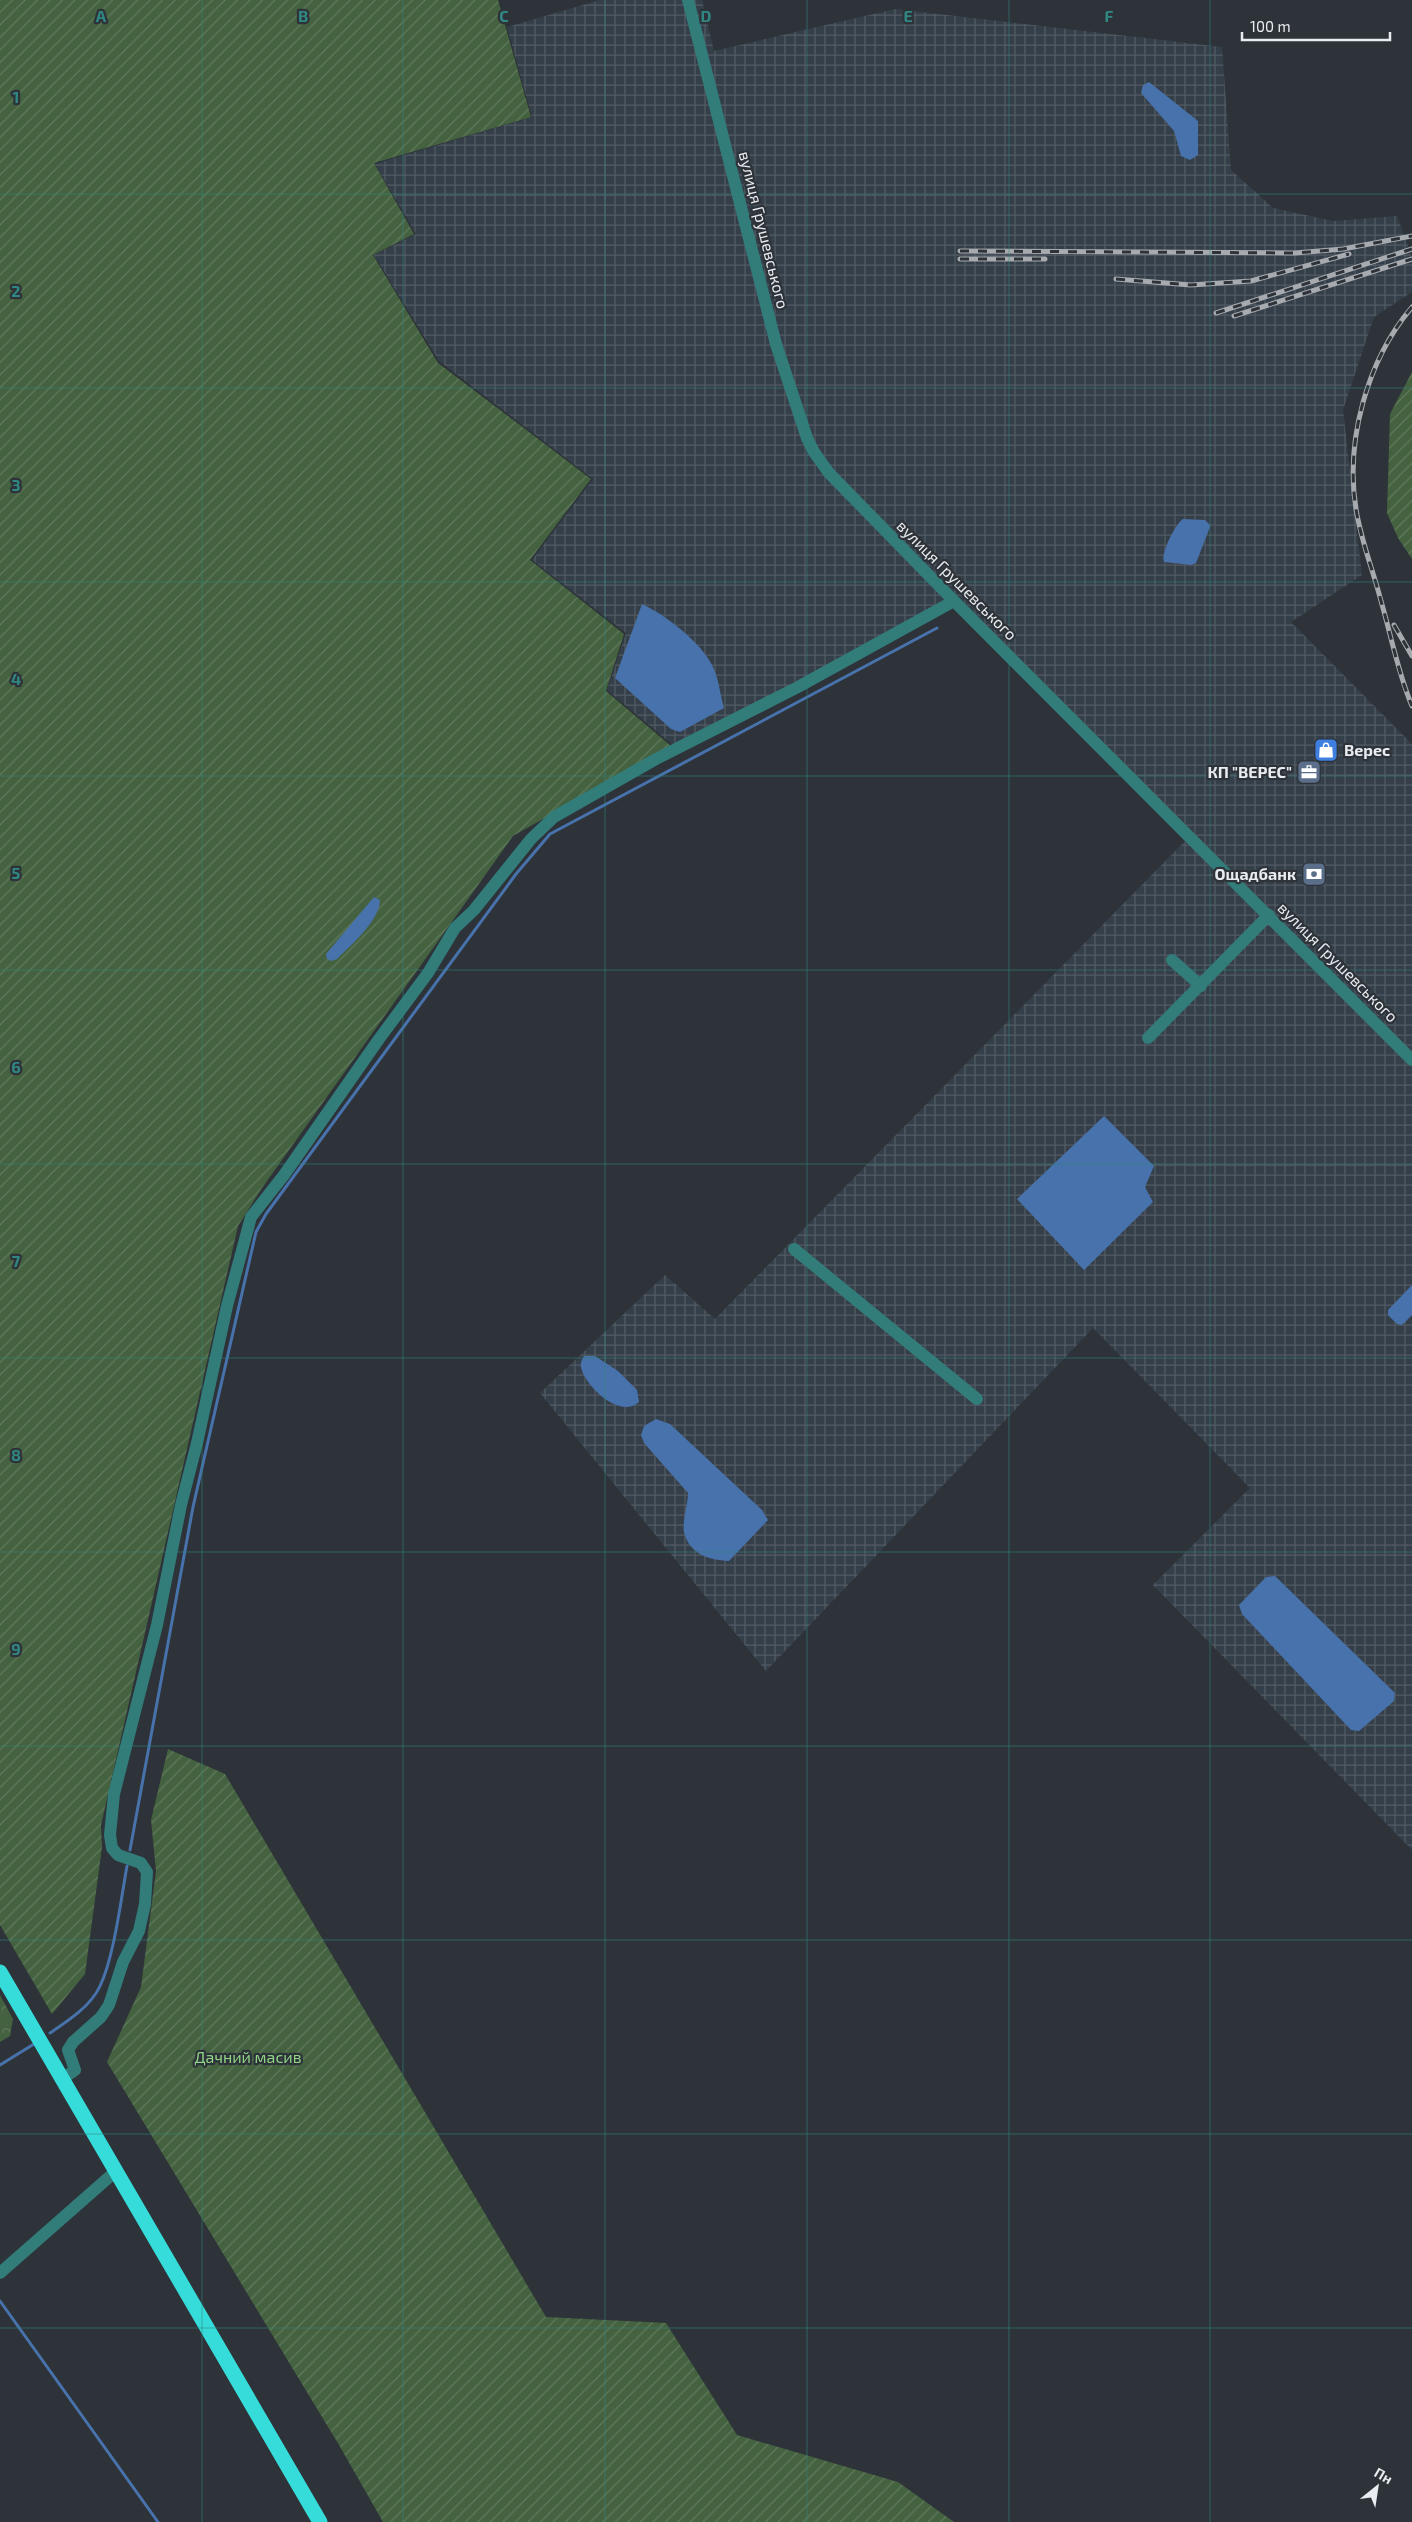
<svg xmlns="http://www.w3.org/2000/svg" width="1412" height="2522" viewBox="0 0 1412 2522" font-family="'Exo 2',sans-serif">
  <defs>
    <pattern id="industrial-grid" width="8" height="8" patternUnits="userSpaceOnUse" patternTransform="scale(1.25)"><rect width="8" height="8" fill="#353f49"/><path d="M0 4h8M4 0v8" fill="none" stroke="#525b64"/></pattern>
    <pattern id="forest-crowns" width="20" height="18" patternUnits="userSpaceOnUse" patternTransform="scale(1.25)"><rect width="20" height="18" fill="#456240"/><path d="M2 6a3 3 0 1 1 6 0M12 15a3 3 0 1 1 6 0" fill="none" stroke="#60795c"/></pattern>
    <pattern id="garden-furrows" width="10" height="10" patternUnits="userSpaceOnUse" patternTransform="scale(1.25)"><rect width="10" height="10" fill="#456240"/><path d="M-1 1l2-2M0 10L10 0M9 11l2-2" fill="none" stroke="#60795c"/></pattern>
  </defs>
  <rect width="100%" height="100%" fill="#2d3339"/>
  <path fill="url(#industrial-grid)" d="M600 0H702L714 51 895 9 1222 47 1231 170 1273 208 1333 221 1397 216 1412 257V292L1374 317 1343 410 1362 575 1291 622 1412 744V1850L1153 1585 1250 1488 1093 1328 766 1671 540 1393 665 1275 715 1319 1185 841 947 602 674 746 607 690 626 633 532 560 593 479 439 361 374 255 416 234 375 164 532 117 507 27Z"/>
  <path fill="url(#forest-crowns)" d="M0 1995 13 2019 10 2036 0 2042Z"/>
  <path fill="url(#garden-furrows)" d="M0 0H498L531 117 374 163 414 234 373 255 438 363 591 479 530 560 624 634 606 691 671 746 513 836 262 1188 238 1226 101 1825 102 1847 85 1974 52 2014 0 1925Z
    M1412 372V559L1398 538 1387 513 1390 414Z
    M168 1749 225 1774 546 2317 666 2323 737 2435 898 2482 954 2522H383L339 2445 107 2062 141 1987 156 1871 151 1820Z"/>
  <path fill="#4872ab" d="M1149 82 1198 121V155L1190 160 1181 156 1174 131 1141 93 1143 85Z
    M1183 519 1205 520 1209 524 1210 527 1196 563 1191 565 1164 562C1160 554 1176 523 1183 519Z
    M642 604C666 615 702 643 713 667 719 679 720 695 724 708L680 732 671 729 615 678Z
    M374 897 380 900C380 920 351 945 337 959L331 961 327 959 326 954Z
    M1104 1116 1154 1166 1145 1187 1153 1202 1084 1270 1017 1199Z
    M1412 1285V1315L1402 1325 1397 1324 1388 1315V1310Z
    M584 1356H595L618 1371 637 1390 639 1402C620 1420 584 1385 581 1367 580 1363 582 1360 584 1356Z
    M656 1419 670 1424 762 1510 768 1520 729 1561C709 1560 689 1554 684 1532 682 1523 688 1503 688 1493L644 1443 641 1435 644 1426Z
    M1275 1576 1395 1693 1394 1701 1359 1731 1351 1730 1242 1614 1239 1605 1266 1577Z"/>
  <g fill="none" stroke-linecap="round" stroke-linejoin="round">
    <path stroke="#4872ab" stroke-width="3" d="M130 1850 193 1507 256 1232 266 1214 516 874 550 834 937 628
      M50 2033C68 2021 91 2006 100 1986 114 1957 121 1899 127 1866
      M0 2065 34 2044
      M0 2301 158 2522"/>
    <path stroke="#327c7a" stroke-width="12" d="M688 0 776 344 807 438 814 452 829 473 954 601 1412 1060
      M1172 960 1201 986
      M1148 1038 1269 915
      M794 1249 977 1399
      M62 2079 75 2070 68 2050 73 2042 101 2017 109 2005 123 1962 139 1931 145 1904 147 1872 141 1863 118 1855 112 1848 110 1835 114 1794 157 1625 181 1505 197 1443 227 1306 251 1217 284 1175 379 1039 428 973 455 928 474 910 531 839 554 817 656 759 798 687 954 601
      M0 2273 116 2171"/>
    <path stroke="#36dcd9" stroke-width="15" d="M0 1972 320 2522"/>
    <g stroke="#a7abb0" stroke-width="5">
      <path id="rail" d="M960 251 1295 253 1343 249 1412 236
        M960 259H1045
        M1116 279 1191 285 1251 281 1349 254
        M1412 307C1367 360 1345 441 1356 509 1361 541 1373 570 1381 601 1391 635 1398 673 1412 706
        M1216 313 1412 249
        M1234 316 1412 259
        M1394 625 1412 656"/>
    </g>
    <use href="#rail" stroke="#2d3339" stroke-width="3" stroke-dasharray="9" stroke-linecap="butt"/>
  </g>
  <path fill="none" stroke="#308882" stroke-width="1" stroke-opacity="0.55" d="M202 0V2522M403 0V2522M605 0V2522M807 0V2522M1009 0V2522M1210 0V2522M0 194H1412M0 388H1412M0 582H1412M0 776H1412M0 970H1412M0 1164H1412M0 1358H1412M0 1552H1412M0 1746H1412M0 1940H1412M0 2134H1412M0 2328H1412"/>
  <defs>
    <g id="shop-square" transform="scale(1.25)"><rect x="-9" y="-9" width="18" height="18" rx="4" fill="#3f7fe0" stroke="#2d3339"/><path d="M-5-2.5h2.3a2.7 3.5 0 0 1 5.4 0H5L5.5 6h-11ZM-1.5-2.5h3a1.5 2.3 0 0 0-3 0Z" fill="#fff"/></g>
    <g id="office-square" transform="scale(1.25)"><rect x="-9" y="-9" width="18" height="18" rx="4" fill="#5c6f8a" stroke="#2d3339"/><path d="M-6-3h4V-5.5h4V-3h4V5H-6ZM-1-4.5V-3h2v-1.5ZM-6 0V1H6V0Z" fill="#fff"/></g>
    <g id="bank-square" transform="scale(1.25)"><rect x="-9" y="-9" width="18" height="18" rx="4" fill="#5c6f8a" stroke="#2d3339"/><path d="M-6-4H6V4H-6ZM0-2.3a2.3 2.3 0 1 0 0 4.6a2.3 2.3 0 1 0 0-4.6Z" fill="#fff"/></g>
  </defs>
  <g fill-rule="evenodd">
    <use href="#shop-square" x="1326" y="750"/>
    <use href="#office-square" x="1309" y="772"/>
    <use href="#bank-square" x="1314" y="874"/>
  </g>
  <g text-anchor="middle" stroke-width="4.5" stroke-linejoin="round" paint-order="stroke">
    <g font-size="16" fill="#e9ecf1" stroke="#2d3339">
      <text transform="translate(764 230) rotate(76)" y="6">вулиця Грушевського</text>
      <text transform="translate(957 580) rotate(45)" y="6">вулиця Грушевського</text>
      <text transform="translate(1338 962) rotate(45)" y="6">вулиця Грушевського</text>
    </g>
    <g font-size="16" font-weight="bold" fill="#e9ecf1" stroke="#2d3339" text-anchor="end">
      <text x="1344" y="756" text-anchor="start">Верес</text>
      <text x="1292" y="778">КП "ВЕРЕС"</text>
      <text x="1296" y="880">Ощадбанк</text>
    </g>
    <g font-size="16" fill="#8fd585" stroke="#2d3339">
      <text x="248" y="2063">Дачний масив</text>
    </g>
  </g>
  <g font-size="16" text-anchor="middle" font-weight="bold" fill="#308882" stroke="#2d3339" stroke-width="4.5" stroke-linejoin="round" paint-order="stroke">
    <text x="101" y="22">A</text>
    <text x="303" y="22">B</text>
    <text x="504" y="22">C</text>
    <text x="706" y="22">D</text>
    <text x="908" y="22">E</text>
    <text x="1109" y="22">F</text>
    <text x="16" y="103">1</text>
    <text x="16" y="297">2</text>
    <text x="16" y="491">3</text>
    <text x="16" y="685">4</text>
    <text x="16" y="879">5</text>
    <text x="16" y="1073">6</text>
    <text x="16" y="1267">7</text>
    <text x="16" y="1461">8</text>
    <text x="16" y="1655">9</text>
  </g>
  <g transform="translate(1377 2487) rotate(30)" stroke="#2d3339" stroke-width="4" paint-order="stroke">
  <path d="M0-4L9 19L0 12L-9 19Z" fill="#e9ecf1"/>
  <text y="-8" font-size="14" font-weight="bold" text-anchor="middle" fill="#e9ecf1">Пн</text>
  </g>
  <path d="M1242 32v8h148v-8" fill="none" stroke="#e9ecf1" stroke-width="2.5"/>
  <text x="1250" y="32" font-size="15" fill="#e9ecf1" stroke="#2d3339" stroke-width="4" paint-order="stroke">100 m</text>
</svg>
